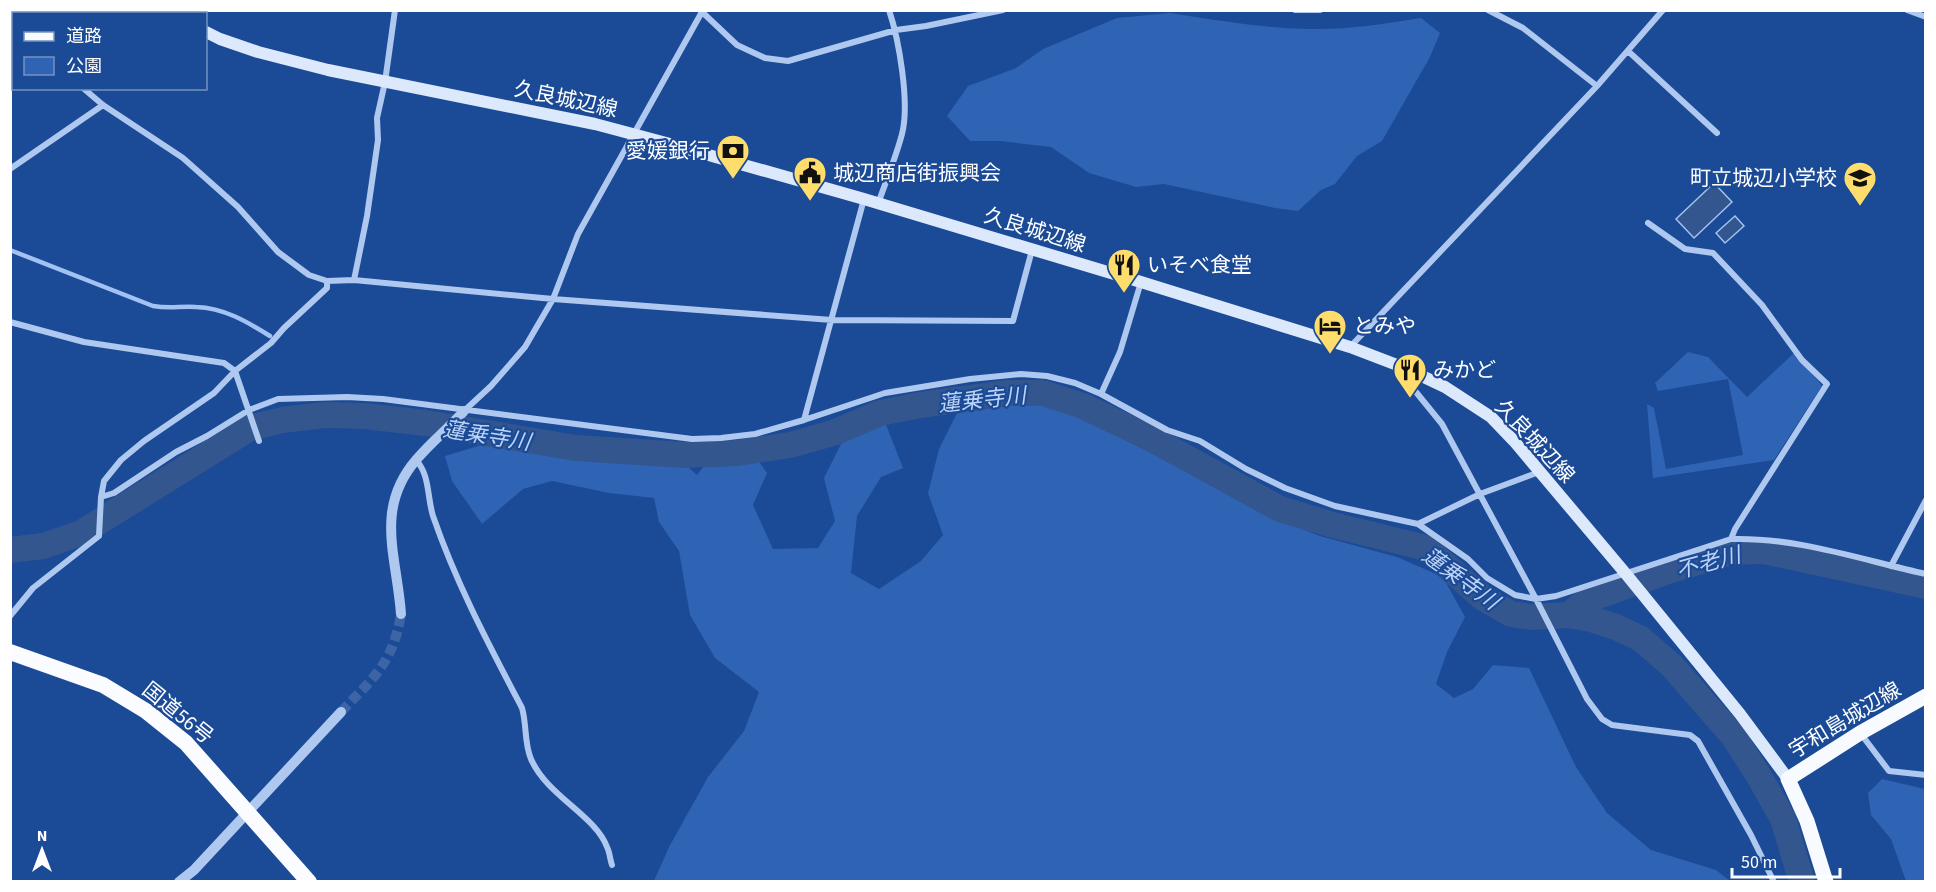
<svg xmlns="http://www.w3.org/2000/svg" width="1936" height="892" viewBox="0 0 1936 892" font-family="'Source Sans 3','Noto Sans JP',sans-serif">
  <rect width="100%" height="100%" fill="#1b4a96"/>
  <path fill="#2f63b4" d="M1170 13C1215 20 1261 28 1307 29 1345 30 1384 24 1421 18L1440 33 1430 57 1382 141 1357 156 1335 184 1321 190 1298 211 1275 208 1164 184 1136 187 1089 173 1051 147 1000 141H970L947 116 968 86 1016 68 1043 49 1117 18Z
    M1688 352 1708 357 1747 397 1795 352 1822 386 1774 460 1653 478 1647 404 1654 408 1666 469 1743 455 1728 379 1658 391 1655 383Z
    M1048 401 1117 426 1175 453 1275 518 1320 536 1397 557 1443 577 1465 617 1447 652 1436 684 1454 698 1473 689 1493 665 1529 668 1576 767 1607 813 1651 850 1716 870 1730 881H654L669 847 708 777 744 731 759 692 715 658 690 615 679 551 659 522 654 498 609 493 552 481 523 489 482 524 452 481 445 456 495 441 548 443 678 458 697 475 707 462 755 456 767 473 753 505 773 549 818 548 835 521 824 478 846 434 885 422 903 468 881 477 857 516 851 573 879 589 921 561 943 535 928 493 939 449 959 409Z
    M1882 779 1925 789V881H1906L1891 839 1871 815 1868 793Z"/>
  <path fill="#34568e" stroke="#a1c2f2" stroke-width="1.5" d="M1714 183 1732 202 1694 238 1676 219Z
    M1735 216 1744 226 1725 243 1716 233Z"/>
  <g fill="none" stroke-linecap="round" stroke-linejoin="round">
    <path stroke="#a1c2f2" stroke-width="4.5" d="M10 250 153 306C171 309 179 306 196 307 224 308 246 321 270 336"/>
    <path stroke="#34568e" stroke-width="26" d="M10 550 43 546 81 533 250 428 282 420 325 415 364 416 426 423 576 448 686 455 737 453 790 445 833 433 880 413 920 405 1008 393H1043L1083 406 1154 440 1280 509 1333 525 1426 548 1483 598 1511 614 1531 617 1569 615 1591 619 1616 627 1641 639 1672 666 1734 737 1760 778 1783 819 1802 882
      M1569 615 1587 600 1671 570 1732 552 1764 551 1926 586"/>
    <path stroke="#3d65a6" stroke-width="10" stroke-dasharray="10 5" stroke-linecap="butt" d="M341 712C374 677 393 663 401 614"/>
    <path stroke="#aec8f0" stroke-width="6" d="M700 10 737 45 765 58 788 61 896 30 926 26 1003 10
      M1295 10H1320
      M1488 10 1523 28 1597 86
      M1907 10 1926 17
      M10 29 14 31
      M1628 51 1717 133
      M83 88 103 105 183 158 238 207 278 252 309 275 327 281 354 280 553 299 832 320 1013 321 1032 250
      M10 169 103 105
      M878 204C886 181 896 157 902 134 910 103 899 40 889 10
      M1648 223 1685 249 1713 253 1762 305 1802 360 1827 384 1735 529 1731 539
      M354 280 367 216 378 140 377 118 385 82 395 10
      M10 322 84 342 224 363 235 371 259 441
      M1350 347 1597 86 1663 10
      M1405 368 1407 381 1442 424 1536 599 1587 699 1602 719 1612 725 1690 735 1698 741 1751 835 1774 882
      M1101 394 1120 352 1141 282
      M464 411 491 386 525 347 553 299 578 234 703 10
      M804 420 864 199
      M416 460C430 475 427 497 433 516 456 583 489 645 522 708 527 725 524 743 531 759 547 796 595 815 607 847 610 853 610 860 612 865
      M101 497 114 493 176 452 207 436 249 410 278 399 347 397 383 399 692 439 721 438 755 434 804 420 885 393 970 379 1021 374 1047 376 1075 383 1101 394 1167 430 1200 441 1246 469 1285 488 1335 506 1418 524 1468 559 1487 578 1515 595 1536 599 1556 596 1731 539C1797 537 1862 560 1926 574
      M1418 524 1480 494 1539 472
      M1891 566 1926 500
      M10 616 33 588 99 536 101 497 104 481 121 460 144 441 214 393 235 371 271 343 284 328 327 288V281
      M1861 734 1889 771 1926 775"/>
    <path stroke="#aec8f0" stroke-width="10" d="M401 614C397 557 374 509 416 460 431 442 449 428 464 411
      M179 882 194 870 341 712"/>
    <path stroke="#dce8fb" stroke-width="12" d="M164 10 170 14
      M206 32 220 39 258 52 328 70 595 124 670 144 864 199 1141 282 1350 347 1405 368 1445 387 1491 417 1514 441 1626 574 1740 714 1788 779"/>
    <path stroke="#f7faff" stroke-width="15" d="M1826 882 1807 821 1788 779 1860 733 1926 696"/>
    <path stroke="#fbfcff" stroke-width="16" d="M10 652 103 685 146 711 186 743 309 882"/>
  </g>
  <defs>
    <g id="bank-pin" transform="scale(1.725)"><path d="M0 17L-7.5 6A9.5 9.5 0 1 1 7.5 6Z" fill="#ffdd6d" stroke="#1b4a96"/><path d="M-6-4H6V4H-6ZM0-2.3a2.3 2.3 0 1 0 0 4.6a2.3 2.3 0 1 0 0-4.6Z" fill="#111"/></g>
    <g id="civic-pin" transform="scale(1.725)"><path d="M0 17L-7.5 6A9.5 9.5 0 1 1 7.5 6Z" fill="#ffdd6d" stroke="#1b4a96"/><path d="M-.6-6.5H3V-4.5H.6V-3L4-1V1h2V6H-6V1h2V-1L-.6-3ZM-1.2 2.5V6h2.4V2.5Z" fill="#111"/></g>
    <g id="school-pin" transform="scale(1.725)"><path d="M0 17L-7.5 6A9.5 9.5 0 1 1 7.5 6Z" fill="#ffdd6d" stroke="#1b4a96"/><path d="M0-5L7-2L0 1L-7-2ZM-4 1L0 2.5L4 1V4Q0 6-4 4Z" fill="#111"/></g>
    <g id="restaurant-pin" transform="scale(1.725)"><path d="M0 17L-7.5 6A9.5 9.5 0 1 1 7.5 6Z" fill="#ffdd6d" stroke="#1b4a96"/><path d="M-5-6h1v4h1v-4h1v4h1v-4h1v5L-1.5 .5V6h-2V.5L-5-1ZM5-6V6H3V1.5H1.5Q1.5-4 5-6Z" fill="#111"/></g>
    <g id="hotel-pin" transform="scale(1.725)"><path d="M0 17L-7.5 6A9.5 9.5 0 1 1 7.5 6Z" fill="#ffdd6d" stroke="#1b4a96"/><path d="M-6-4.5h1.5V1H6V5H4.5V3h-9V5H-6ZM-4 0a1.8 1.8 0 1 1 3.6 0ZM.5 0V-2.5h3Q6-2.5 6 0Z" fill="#111"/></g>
  </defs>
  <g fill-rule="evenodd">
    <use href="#bank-pin" x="733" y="151"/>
    <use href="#civic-pin" x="810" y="173"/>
    <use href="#school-pin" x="1860" y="178"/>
    <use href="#restaurant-pin" x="1124" y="265"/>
    <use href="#hotel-pin" x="1330" y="326"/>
    <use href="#restaurant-pin" x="1410" y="370"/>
  </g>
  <g text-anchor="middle" stroke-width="4.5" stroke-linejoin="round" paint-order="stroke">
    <g font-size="21" fill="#fff" stroke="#1b4a96">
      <text transform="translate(566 99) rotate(12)" y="7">久良城辺線</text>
      <text transform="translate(1035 230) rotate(17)" y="7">久良城辺線</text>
      <text transform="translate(1535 441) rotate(47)" y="7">久良城辺線</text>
      <text transform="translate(178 713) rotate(39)" y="7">国道56号</text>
      <text transform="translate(1845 720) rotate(-31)" y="7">宇和島城辺線</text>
    </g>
    <g font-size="21" fill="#fff" stroke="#1b4a96" text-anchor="start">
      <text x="710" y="158" text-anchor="end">愛媛銀行</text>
      <text x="833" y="180">城辺商店街振興会</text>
      <text x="1837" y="185" text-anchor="end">町立城辺小学校</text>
      <text x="1147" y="272">いそべ食堂</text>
      <text x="1353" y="333">とみや</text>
      <text x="1433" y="377">みかど</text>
    </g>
    <g font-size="22" font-style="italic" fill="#bbd3f6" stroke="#1b4a96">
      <text transform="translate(982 399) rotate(-6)" y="8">蓮乗寺川</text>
      <text transform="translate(487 435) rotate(9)" y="8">蓮乗寺川</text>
      <text transform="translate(1708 562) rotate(-15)" y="8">不老川</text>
      <text transform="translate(1461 578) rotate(36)" y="8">蓮乗寺川</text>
    </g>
  </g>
  <rect width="1936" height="892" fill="none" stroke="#ffffff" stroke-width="24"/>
  <rect x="12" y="12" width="195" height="78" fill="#1b4a96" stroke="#7692c0" stroke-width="1.5"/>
  <rect x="24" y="32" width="30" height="9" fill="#f7faff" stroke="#7692c0" stroke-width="1.5"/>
  <text x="66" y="42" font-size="18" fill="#ffffff">道路</text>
  <rect x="24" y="57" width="30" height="18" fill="#2f63b4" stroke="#7692c0" stroke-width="1.5"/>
  <text x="66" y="72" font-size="18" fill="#ffffff">公園</text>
  <g transform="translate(42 850)" stroke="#1b4a96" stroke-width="4.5" paint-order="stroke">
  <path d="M0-4.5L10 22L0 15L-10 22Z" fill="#ffffff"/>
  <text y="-9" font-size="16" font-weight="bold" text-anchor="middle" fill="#ffffff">N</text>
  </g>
  <path d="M1732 868v9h108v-9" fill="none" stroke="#ffffff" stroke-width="3"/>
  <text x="1741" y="868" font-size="18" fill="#ffffff" stroke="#1b4a96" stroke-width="4.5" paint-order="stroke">50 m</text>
</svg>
